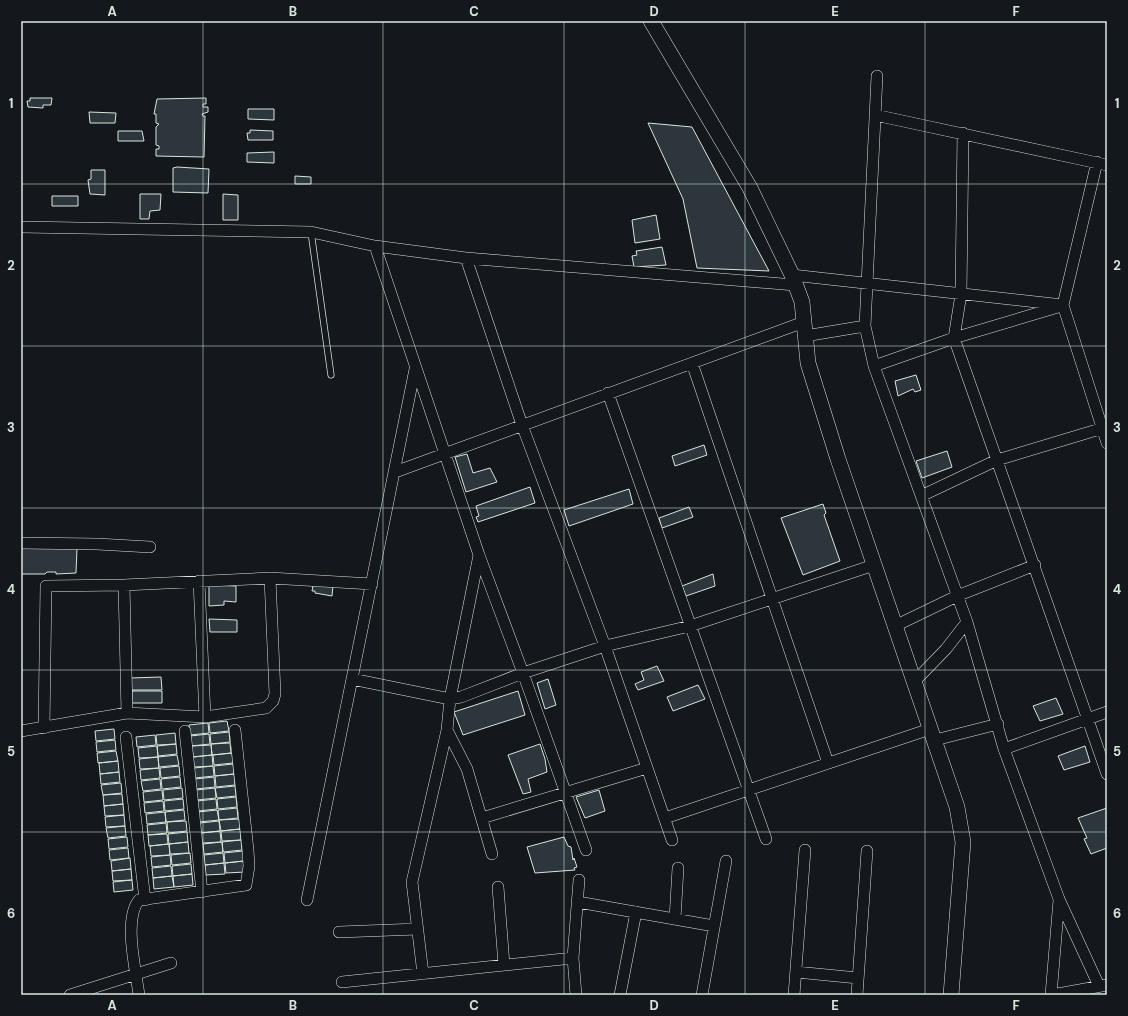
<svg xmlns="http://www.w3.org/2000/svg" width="1128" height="1016" viewBox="0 0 1128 1016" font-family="'DM Sans',sans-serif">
  <rect width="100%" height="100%" fill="#14181c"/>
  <path fill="#2c363c" stroke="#d8e6dc" d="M30 98H52L51 105H43V108L28 107 27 101H30Z
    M206 98V104H203V107H208V112L202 114 203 116H205L204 157 156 156V149H159V146L156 145V127L159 124 156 123V114H154L157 99Z
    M248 109H274V120L248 119Z
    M89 112 116 113 115 123H90Z
    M648 123 692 127 769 271 697 268 683 199Z
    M250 130 273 131V140H248L247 133H250Z
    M118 131H142L144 141H118Z
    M274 152V163L247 162V153Z
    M177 167 209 169 208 193 173 192V168Z
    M91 170H105V195L90 194 88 180 91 179Z
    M295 176 311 177V184H295Z
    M140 194H161L160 210 150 211 149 219H140Z
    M223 194 238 195V220H223Z
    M52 196H78V206H52Z
    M656 215 660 239 635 243 632 220Z
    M662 247 666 265 634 267 632 256 637 255 636 251Z
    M916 375 921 390 915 392 913 389 898 396 895 381Z
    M704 445 707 455 675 466 672 456Z
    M947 451 952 467 922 478 916 461Z
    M467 454 473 473 490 468 497 482 466 492 455 457Z
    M530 487 535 503 478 522 476 517 479 516 476 506Z
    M629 489 633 504 569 526 564 510Z
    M823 504 826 513 824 515 840 561 803 575 781 518Z
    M689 507 693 517 662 528 659 518Z
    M21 548H77L76 573 56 574V572H47L45 574H21Z
    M713 574 715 586 686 596 682 586Z
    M314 581 333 586 332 596 315 593V591H312Z
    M209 585 236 586V602L224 601V605L209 606Z
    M209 619 237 620V632H210Z
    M657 666 664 681 638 690 635 684 644 680 641 672Z
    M161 677 162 690H131L130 678Z
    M548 679 556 705 545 709 537 683Z
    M698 685 705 699 673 711 667 697Z
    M132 691H162V703H132Z
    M518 691 525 715 463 735 454 712Z
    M1056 698 1063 714 1040 721 1033 706Z
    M227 721 229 731 210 733 209 723Z
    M208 723 209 733 190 735 189 725Z
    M114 729 115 739 96 741 95 731Z
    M229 732 230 742 211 744 210 734Z
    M175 733 176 744 157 745 156 735Z
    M209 734 210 744 191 746 190 736Z
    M155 735 156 745 137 747 136 737Z
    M115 740 116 750 97 752 96 742Z
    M230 743 231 753 212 755 211 744Z
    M176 744 177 754 158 756 157 746Z
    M540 744 545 759 547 772 528 779 531 792 523 794 508 755Z
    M211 745 212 755 193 757 192 746Z
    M157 746 158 757 139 758 138 748Z
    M1085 746 1090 762 1064 770 1058 756Z
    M116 751 118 761 98 763 97 753Z
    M232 753 233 763 214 765 213 755Z
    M177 755 179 765 159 767 158 757Z
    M212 755 213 766 194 767 193 757Z
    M158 757 159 768 140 769 139 759Z
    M118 761 119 772 100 774 99 763Z
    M233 764 234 774 215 776 214 766Z
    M179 766 180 776 161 778 160 768Z
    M213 766 214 776 195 778 194 768Z
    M159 768 160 778 141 780 140 770Z
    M119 772 120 782 101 784 100 774Z
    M234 774 235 785 216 787 215 776Z
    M180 777 181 787 162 789 161 779Z
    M214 777 215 787 196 789 195 779Z
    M160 779 161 789 143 791 141 781Z
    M121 783 122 793 103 795 101 785Z
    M235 786 236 796 217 798 215 788Z
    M182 788 183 798 164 800 163 790Z
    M215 788 216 798 197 800 196 790Z
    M162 790 163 800 144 802 143 792Z
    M599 790 605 811 585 818 576 797Z
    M122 794 123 804 104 806 103 795Z
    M236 797 237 807 218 809 217 799Z
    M183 799 184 809 165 811 164 801Z
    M216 799 217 809 198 811 197 801Z
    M163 801 164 811 145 813 144 803Z
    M123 804 124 815 105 816 104 806Z
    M237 808 238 818 219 820 218 810Z
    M1107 808V848L1091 854 1084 839 1087 838 1078 818Z
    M184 810 185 820 166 822 165 812Z
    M217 810 219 820 199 822 198 812Z
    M165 812 166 822 147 824 146 814Z
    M124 815 125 826 106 827 105 817Z
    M239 819 240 829 221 831 219 820Z
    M186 821 187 831 168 833 167 822Z
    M219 821 220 831 201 833 200 823Z
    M166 823 167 833 148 835 147 825Z
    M125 826 126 836 108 838 106 828Z
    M240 829 241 840 222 841 221 831Z
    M220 831 221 842 202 843 201 833Z
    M187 832 188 842 169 844 168 834Z
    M167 834 168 844 149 846 148 835Z
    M127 837 128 847 109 849 108 839Z
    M564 837 568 846 571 847 573 860 574 858 577 867 574 868 575 870 535 873 527 847Z
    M241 840 242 850 223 852 222 842Z
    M188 842 189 853 170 854 169 844Z
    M222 842 223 852 204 854 203 844Z
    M169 844 170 855 151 856 150 846Z
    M128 848 129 858 110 860 109 850Z
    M243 851 244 861 225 863 224 853Z
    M190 853 191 863 172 865 171 855Z
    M223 853 224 863 205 865 204 855Z
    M170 855 171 865 152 867 151 857Z
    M130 858 131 869 112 871 111 861Z
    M244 861 245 872 226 873 225 863Z
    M224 863 225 874 206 875 205 865Z
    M191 864 192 874 173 876 172 866Z
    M171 866 172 876 153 878 152 868Z
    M131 869 132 880 113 881 112 871Z
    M192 874 193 885 174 887 173 876Z
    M172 876 174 887 154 889 153 878Z
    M132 880 133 890 114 892 113 882Z"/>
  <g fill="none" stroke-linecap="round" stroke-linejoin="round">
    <g stroke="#d8e6dc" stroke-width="7">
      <path id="lane" d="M311 232 331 375"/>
    </g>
    <g stroke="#d8e6dc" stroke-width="12">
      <path id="street" d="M877 76 865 326 874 366 967 622 1004 749 1059 899 1099 986
        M875 115 1107 165
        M963 133 961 294 954 338 1107 774
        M1097 162 1063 305 1107 443
        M21 227 311 232 375 246 466 258 795 285
        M375 246 479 555 523 673 586 850
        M466 258 522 425 605 646 672 840
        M792 275 1063 305
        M805 336 865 326
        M692 363 828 763
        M874 366 954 338 1058 307
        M608 393 766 839
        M395 472 804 322
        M921 496 997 460 1100 429 1106 425
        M21 543 97 544 150 547
        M479 555 450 699 447 730 467 769 492 854
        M199 581 205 717
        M124 585 127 713
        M895 626 957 596 1035 565
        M352 679 450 699 461 697 523 673 605 646 690 626 874 565
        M914 682 946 649 967 622
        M44 728 46 586 124 585 270 578 372 584
        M21 731 127 713 205 717 266 708 273 701 275 694 270 578
        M185 731 202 892
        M126 737 145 900
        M935 740 998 724
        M1004 749 1107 712
        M482 818 647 768
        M665 818 930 729
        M498 887 504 965
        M307 900 415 369
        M578 902 714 926
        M675 919 678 868
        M339 932 418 929
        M796 972 858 978
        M423 974 412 882 447 730
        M342 982 573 958
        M70 995 171 963
        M139 995C136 971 123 919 139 900L246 885 249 866 248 850 235 730
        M576 995 573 958 579 880
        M620 995 636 912
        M702 995 726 861
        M794 995 805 850
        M857 995 867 851
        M1051 995 1059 900
        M1052 995 1107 985"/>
    </g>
    <g stroke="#d8e6dc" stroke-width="16">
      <path id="secondary" d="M651 21 750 188 792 275 802 302 808 363 838 459 957 807 963 842 951 995"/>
    </g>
    <use href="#lane" stroke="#14181c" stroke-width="5.5"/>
    <use href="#street" stroke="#14181c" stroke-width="11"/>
    <use href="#secondary" stroke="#14181c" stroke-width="15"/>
  </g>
  <path fill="none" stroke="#d8e6dc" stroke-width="1" stroke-opacity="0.55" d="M203 21V995M383 21V995M564 21V995M745 21V995M925 21V995M21 184H1107M21 346H1107M21 508H1107M21 670H1107M21 832H1107"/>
  <rect width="1128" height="1016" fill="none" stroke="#14181c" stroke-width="44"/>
  <rect x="22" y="22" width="1084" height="972" fill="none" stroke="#d8e6dc" stroke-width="1.5"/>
  <g font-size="13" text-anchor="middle" font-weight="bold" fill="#d8e6dc">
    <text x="112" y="16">A</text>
    <text x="293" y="16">B</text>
    <text x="474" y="16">C</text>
    <text x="654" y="16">D</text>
    <text x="835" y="16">E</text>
    <text x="1016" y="16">F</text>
    <text x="11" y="108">1</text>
    <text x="1117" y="108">1</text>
    <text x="11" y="270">2</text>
    <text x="1117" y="270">2</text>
    <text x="11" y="432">3</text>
    <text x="1117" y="432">3</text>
    <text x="11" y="594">4</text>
    <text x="1117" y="594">4</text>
    <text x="11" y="756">5</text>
    <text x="1117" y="756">5</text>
    <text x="11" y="918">6</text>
    <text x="1117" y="918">6</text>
    <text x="112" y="1010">A</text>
    <text x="293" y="1010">B</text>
    <text x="474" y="1010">C</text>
    <text x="654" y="1010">D</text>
    <text x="835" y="1010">E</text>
    <text x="1016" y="1010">F</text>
  </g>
</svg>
